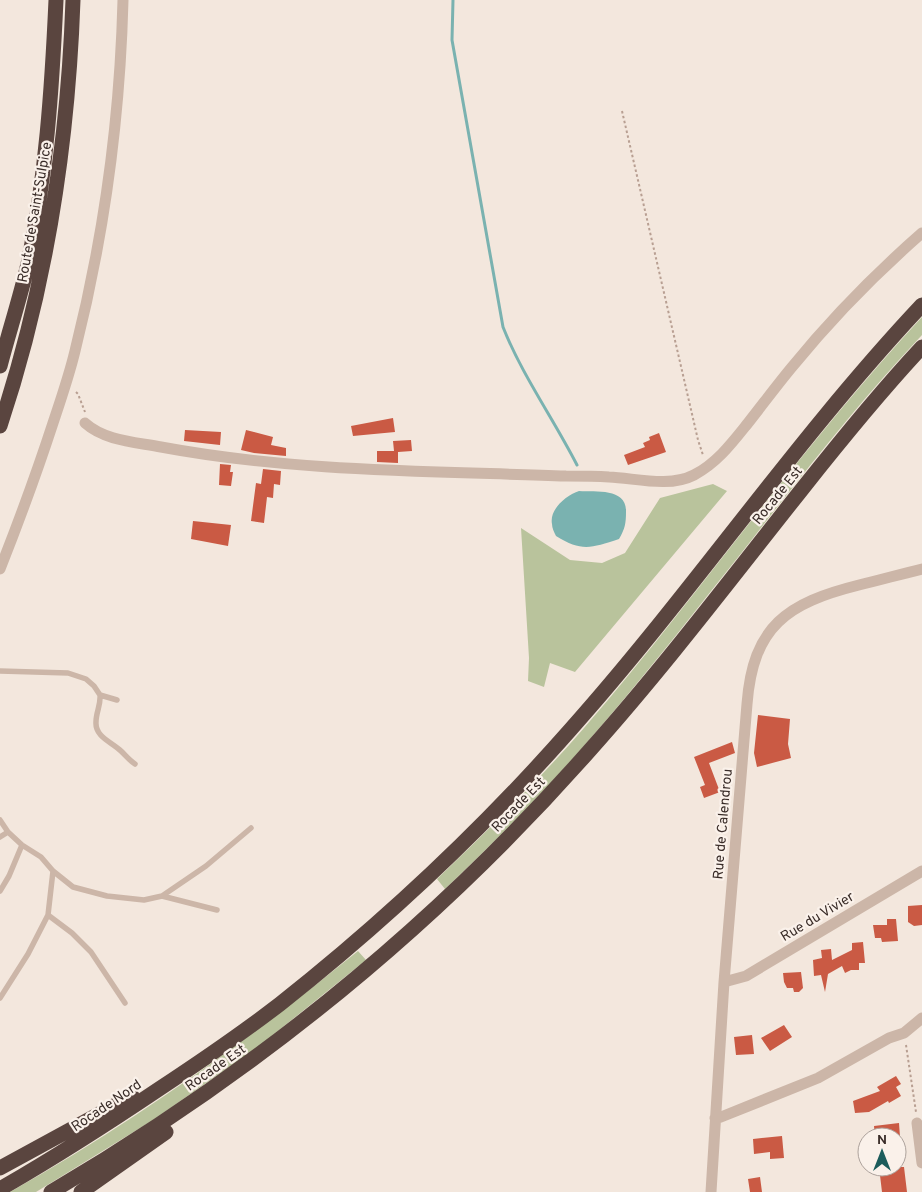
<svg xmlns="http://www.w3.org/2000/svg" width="922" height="1192" viewBox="0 0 922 1192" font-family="Overpass,sans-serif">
  <rect width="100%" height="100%" fill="#f3e7dd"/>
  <path fill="#b9c39c" d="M922 317V335C846 415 780 505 711 591 653 665 593 739 528 807 501 835 473 862 445 889L437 879C488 830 538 781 584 728 700 594 801 447 922 317Z
    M713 484 727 491 575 672 550 663 544 687 528 681 529 658 521 528 570 560 602 563 625 553 660 498Z
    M358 951 366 960 258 1047 153 1120 36 1192H10C134 1122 247 1041 358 951Z"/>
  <path fill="#7ab2b0" d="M579 491C597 492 627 488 626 512 626 523 625 529 619 539 591 548 582 552 556 536 554 532 552 528 552 524 549 509 567 495 579 491Z"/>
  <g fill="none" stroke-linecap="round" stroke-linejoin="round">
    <path stroke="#7ab2b0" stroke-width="3" d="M453 0 452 40 503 327C522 375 553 418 577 465"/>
  </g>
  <path fill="#ca5a44" d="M393 418 395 432 353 436 351 426Z
    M185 430 221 432 220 445 184 441Z
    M246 430 273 437 271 445 286 448V456L254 453 241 450Z
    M659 433 666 452 628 465 624 455 645 447 643 443 650 440 649 437Z
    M411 440 412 451 398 452V463L377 462V451H394L393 441Z
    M220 464 231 465 230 472H233L231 486 219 485Z
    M263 469 281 471 280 485 274 484 273 498 267 497 264 523 251 521 256 483 261 484Z
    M193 521 231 525 228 546 191 539Z
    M758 715 790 719 788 744 791 758 757 767 754 753Z
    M732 742 735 753 709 763 720 792 704 798 700 787 705 785 694 757Z
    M922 905V925L914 926 908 922V906Z
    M887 919H896L898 941 882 942 881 938H875L873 925H887Z
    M863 942 865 963H859V970H851L845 973 842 966 828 974 825 992 821 975 814 976 813 960 822 958 821 950 831 949 832 960 852 950V943Z
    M801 972 803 988 799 992H794L793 988H787L784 982 783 973Z
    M784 1025 792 1037 770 1051 761 1038Z
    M752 1035 754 1054 736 1055 734 1037Z
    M896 1076 901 1084 896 1087 901 1096 889 1103 888 1101 869 1112 855 1113 853 1101 880 1091 877 1087Z
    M899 1123 900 1137H875L874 1126Z
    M782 1136 784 1158 770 1159V1152L754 1154 753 1139Z
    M879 1167H904L907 1192H882Z
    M760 1177 762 1192H750L748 1179Z"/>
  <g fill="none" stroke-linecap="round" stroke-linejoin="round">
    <path stroke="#b89f92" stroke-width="2" stroke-dasharray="2.5 2.5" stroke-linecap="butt" d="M622 111 698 440 703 455
      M76 392 78 394 85 412
      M906 1045 916 1112"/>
    <path stroke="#ccb6a8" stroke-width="5.5" d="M0 671 68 673 86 679 94 686 100 695 117 700
      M100 695C101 705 96 712 96 722 95 737 112 742 121 751 126 756 129 760 135 764
      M0 820 8 832 22 845 41 857 53 871 73 887 107 896 144 900 162 896 217 910
      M0 837 8 832
      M0 891 9 876 22 845
      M162 896 206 866 251 828
      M48 915 72 933 91 952 125 1003
      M0 998 28 954 48 915 53 871"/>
    <path stroke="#ccb6a8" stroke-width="11" d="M85 423C105 441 136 442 161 447 295 472 430 471 566 476 580 476 594 476 609 477 635 478 669 488 694 475 717 463 732 443 748 423 763 404 777 385 792 367 832 318 875 274 922 233
      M0 569C19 521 37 472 53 423 61 399 69 376 75 351 104 236 120 119 123 0
      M724 982 746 976 922 871
      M715 1118 721 1117 818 1078 889 1038 904 1033 922 1018
      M917 1123 922 1163
      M711 1192 724 982 747 704C753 626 787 603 859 585 880 580 901 574 922 569"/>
    <path stroke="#5a453f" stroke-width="15" d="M0 366C9 332 20 298 28 264 46 177 52 88 56 0
      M0 426C46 288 68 145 73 0
      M0 1168 132 1096
      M0 1189C54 1158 107 1124 159 1089 200 1062 241 1034 280 1004 385 921 483 829 571 729 693 592 796 439 922 305
      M51 1192C254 1073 435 926 590 750 665 666 733 576 803 488 841 440 880 392 922 347
      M81 1192 166 1132"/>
  </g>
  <g text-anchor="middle" stroke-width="4.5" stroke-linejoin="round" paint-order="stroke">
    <g font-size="14" fill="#392c28" stroke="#faf1ea">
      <text transform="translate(34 212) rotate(-80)" y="5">Route de Saint-Sulpice</text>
      <text transform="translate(777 495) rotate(-51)" y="5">Rocade Est</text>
      <text transform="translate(518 804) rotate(-46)" y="5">Rocade Est</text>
      <text transform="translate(722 824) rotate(-85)" y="5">Rue de Calendrou</text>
      <text transform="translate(817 916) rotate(-31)" y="5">Rue du Vivier</text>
      <text transform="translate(215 1067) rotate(-35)" y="5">Rocade Est</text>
      <text transform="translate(106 1105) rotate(-34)" y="5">Rocade Nord</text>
    </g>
  </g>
  <g transform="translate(882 1152)"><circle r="24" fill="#faf1ea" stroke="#ada29c"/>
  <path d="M0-4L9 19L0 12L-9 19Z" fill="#1c5c5b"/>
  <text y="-8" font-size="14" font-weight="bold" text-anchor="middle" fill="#392c28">N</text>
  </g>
</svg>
